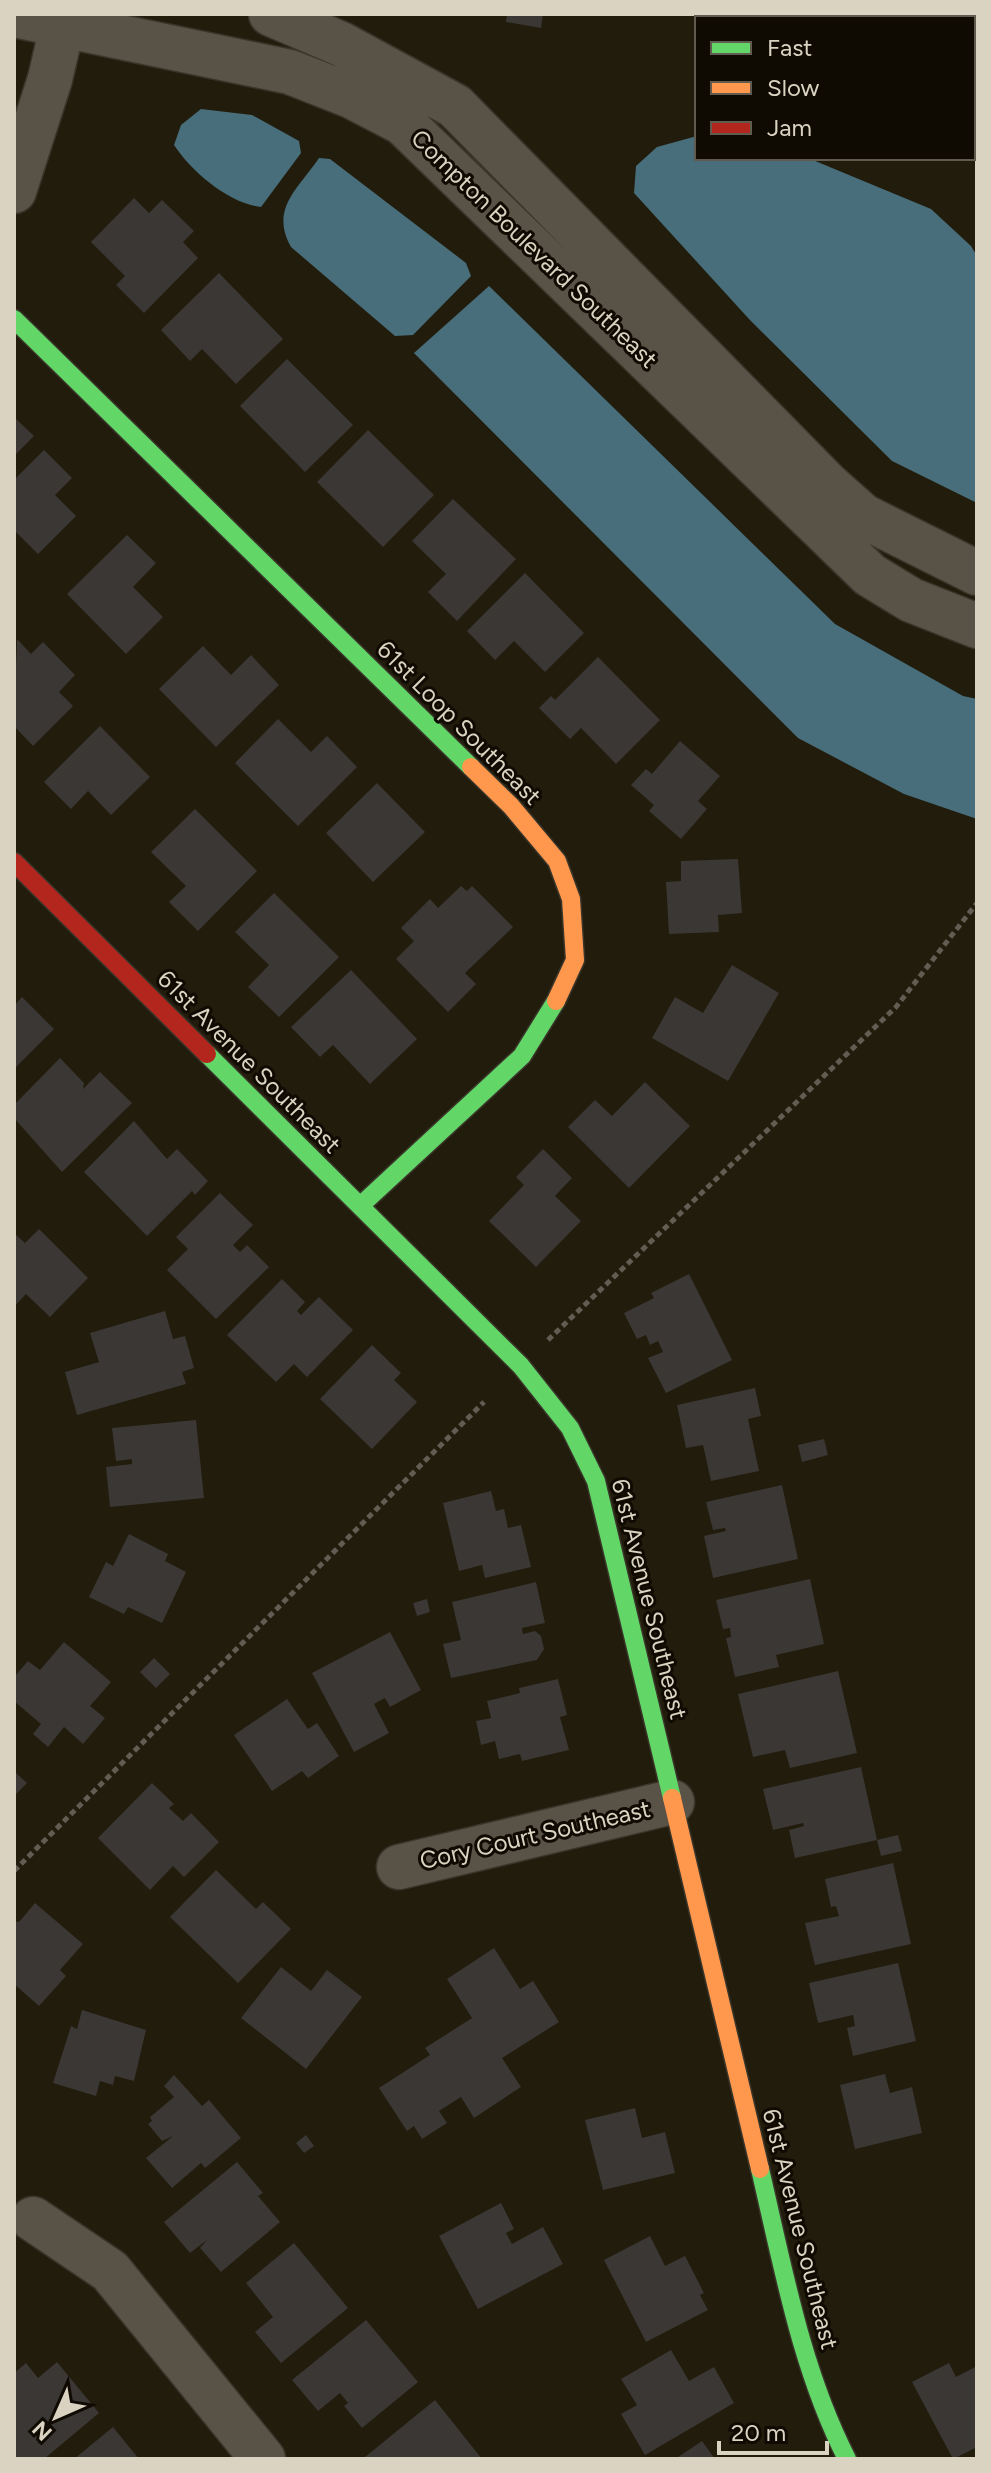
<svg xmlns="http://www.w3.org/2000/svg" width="991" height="2473" viewBox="0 0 991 2473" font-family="Figtree,sans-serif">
  <rect width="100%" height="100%" fill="#221c0c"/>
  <path fill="#476e7a" d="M201 109 252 115 299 141 301 153 261 207C228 203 192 172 174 145L181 125Z
    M697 136V158H808L931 209 971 246 977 256V503L892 461 749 319 634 193 636 166 657 147Z
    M319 158 330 159 466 263 471 276 413 335 395 336 291 247C270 209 297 190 319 158Z
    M489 286 835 624 963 696 977 699V819L904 794 798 738 414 353Z"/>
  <path fill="#3a3734" d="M507 14H543L541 28 506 22Z
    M134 198 149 213 162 200 194 231 183 242 198 258 144 313 116 285 125 276 91 242Z
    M219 273 283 339 236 384 202 349 190 361 161 330Z
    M287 359 353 425 305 472 240 406Z
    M14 417 34 436 14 456Z
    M368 430 434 495 383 547 317 482Z
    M44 450 72 478 55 495 76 516 38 554 14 530V480Z
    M453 499 516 559 457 621 428 592 446 574 412 541Z
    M127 535 156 563 133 587 163 617 126 654 67 594Z
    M525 573 584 633 545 672 514 641 495 660 467 631Z
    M17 639 31 654 43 642 75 675 59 692 73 706 33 746 14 726Z
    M203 646 231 675 251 655 279 685 216 747 159 689Z
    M598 657 660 720 616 764 581 728 570 739 539 708 551 696 555 700Z
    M278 719 311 752 327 736 357 767 298 826 235 763Z
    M100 726 150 777 111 815 88 791 71 809 44 782Z
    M680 741 720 776 698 801 707 809 681 839 649 811 654 805 631 785 646 769 652 774Z
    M377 783 425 832 373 882 326 833Z
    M195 809 257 871 198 931 169 902 186 886 151 852Z
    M738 859 742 913 718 915 719 932 669 934 666 882 681 881V861Z
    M461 886 467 891 472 886 513 927 465 973 476 984 448 1012 396 959 414 941 401 928 430 899 438 908Z
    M274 893 339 957 279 1017 248 987 269 965 235 932Z
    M732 965 779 993 728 1081 652 1038 675 997 703 1013Z
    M351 970 417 1039 370 1084 333 1045 320 1057 291 1027Z
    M22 997 54 1029 14 1069V1006Z
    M60 1058 84 1083 83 1089 100 1072 132 1103 62 1172 14 1118V1105Z
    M645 1082 690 1126 629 1188 568 1127 595 1100 612 1116Z
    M134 1121 167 1159 177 1149 208 1181 195 1195 192 1191 147 1236 84 1172Z
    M543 1149 572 1178 555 1196 581 1221 536 1267 489 1221 524 1185 516 1177Z
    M220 1193 253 1225 233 1245 240 1252 247 1245 269 1267 216 1319 167 1270 188 1249 176 1237Z
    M39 1229 88 1278 50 1317 26 1294 14 1307V1233L25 1243Z
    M689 1274 732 1360 666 1393 648 1358 663 1352 658 1341 650 1345 646 1335 637 1339 624 1313 654 1298 651 1293Z
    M282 1279 305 1302 297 1311 301 1315 319 1297 353 1330 307 1377 294 1364 276 1382 227 1335Z
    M165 1311 173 1339 185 1336 194 1368 182 1372 186 1384 77 1415 65 1372 99 1362 90 1333Z
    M372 1345 401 1373 394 1380 417 1402 372 1449 320 1399Z
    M755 1388 761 1416 748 1419 759 1471 711 1481 703 1445 686 1448 677 1405Z
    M196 1420 204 1498 110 1507 106 1467 132 1464V1459L116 1461 112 1428Z
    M824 1439 828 1455 802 1462 798 1445Z
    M782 1485 798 1559 713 1578 704 1536 726 1531 725 1528 713 1530 706 1502Z
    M491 1491 496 1511 504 1509 508 1528 521 1525 531 1567 485 1578 482 1565 459 1571 443 1503Z
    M129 1534 168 1554 165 1561 186 1572 162 1623 128 1607 124 1614 89 1597 106 1562 113 1566Z
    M810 1579 824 1644 776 1655 779 1667 735 1677 726 1638 731 1637 730 1628 723 1629 716 1600Z
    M536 1582 545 1623 522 1628 523 1634 535 1631 541 1636 544 1649 537 1660 451 1678 443 1644 461 1640 452 1602Z
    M427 1599 430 1612 417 1616 413 1603Z
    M390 1632 421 1690 390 1707 385 1698 374 1704 389 1733 354 1752 312 1673Z
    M64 1642 111 1682 90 1706 105 1718 83 1744 64 1727 48 1747 33 1734 41 1724 14 1701V1677L28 1661 40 1670Z
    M154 1658 170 1674 156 1688 140 1672Z
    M838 1671 857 1753 790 1768 785 1750 753 1757 738 1694Z
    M558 1679 567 1715 560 1717 569 1750 522 1761 520 1754 499 1759 495 1741 481 1745 476 1721 491 1718 487 1701 520 1693 519 1688Z
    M287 1699 308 1729 317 1723 339 1756 308 1778 302 1771 272 1791 234 1735Z
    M861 1767 877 1840 795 1858 789 1830 804 1826 803 1823 773 1830 763 1789Z
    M14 1771 27 1783 14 1796Z
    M152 1783 174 1804 169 1808 183 1821 191 1813 219 1842 184 1877 173 1866 150 1890 98 1838Z
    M898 1835 902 1851 881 1856 877 1840Z
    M893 1863 911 1944 815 1965 805 1923 839 1916 836 1906 831 1907 825 1879Z
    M216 1870 256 1909 263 1902 291 1929 238 1983 170 1917Z
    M35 1903 83 1944 60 1970 66 1976 39 2006 14 1984V1921L19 1922Z
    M494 1948 520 1989 533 1981 559 2022 502 2058 521 2087 474 2118 461 2097 439 2111 447 2123 422 2139 414 2126 407 2131 379 2088 430 2055 425 2048 472 2018 447 1979Z
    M898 1963 916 2041 853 2056 847 2028 855 2026 853 2015 818 2023 809 1983Z
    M281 1967 311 1991 327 1970 362 1997 306 2069 241 2018Z
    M82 2010 146 2030 134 2081 115 2076 113 2085 100 2081 96 2096 53 2083 71 2026 77 2029Z
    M885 2074 890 2093 912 2087 922 2133 855 2149 840 2085Z
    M174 2075 202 2106 209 2100 241 2138 205 2168 201 2163 172 2188 146 2158 173 2136 162 2141 148 2124 152 2121 150 2117 174 2097 164 2086Z
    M635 2108 642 2138 665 2132 675 2173 603 2190 585 2120Z
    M306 2135 314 2146 304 2153 296 2143Z
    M237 2162 263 2193 258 2196 280 2222 221 2272 200 2248 207 2240 190 2253 164 2222Z
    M501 2203 514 2229 506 2233 512 2244 543 2227 563 2264 478 2309 439 2236Z
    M650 2236 665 2266 685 2256 704 2293 700 2295 708 2310 646 2342 604 2260Z
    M294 2243 348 2308 281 2363 255 2332 273 2317 246 2283Z
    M366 2320 418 2382 362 2428 344 2406 348 2403 340 2393 318 2411 292 2380Z
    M671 2350 689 2381 714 2367 734 2403 645 2455 621 2414 637 2405 621 2379Z
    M57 2362 99 2413 44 2459H14V2373L26 2363 38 2378Z
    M949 2363 956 2377 977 2366V2447L953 2459 912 2382Z
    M435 2400 482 2459H366L365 2457Z
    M113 2427 139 2459H74Z
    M702 2441 715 2459H675Z"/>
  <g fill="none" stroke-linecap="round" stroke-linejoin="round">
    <g stroke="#39352a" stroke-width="47">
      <path id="street" d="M271 14 341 44 455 106 827 484 863 516 977 573
        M14 15 290 72 351 96 403 123 870 575 911 600 977 626
        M14 191 50 79 65 14
        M399 1867 672 1802
        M33 2219 110 2271 263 2459"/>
    </g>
    <g stroke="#39352a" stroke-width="21">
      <path id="fast" d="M14 319 471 767
        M207 1054 521 1366 570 1428 596 1481 672 1798
        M360 1206 522 1056 556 1001
        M760 2169C783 2267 801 2369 847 2459"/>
    </g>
    <g stroke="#39352a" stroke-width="21">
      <path id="slow" d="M471 767 511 806 557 861 571 899 575 960 556 1001
        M672 1798 760 2169"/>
    </g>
    <g stroke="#39352a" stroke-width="21">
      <path id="jam" d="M14 862 207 1054"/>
    </g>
    <path stroke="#615d53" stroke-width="5" stroke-dasharray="6 4" stroke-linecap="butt" d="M548 1340 896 1007 977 903
      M14 1871 484 1402"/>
    <use href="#street" stroke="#585247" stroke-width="44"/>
    <use href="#fast" stroke="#63d668" stroke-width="18"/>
    <use href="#slow" stroke="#ff974d" stroke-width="18"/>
    <use href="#jam" stroke="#b3261e" stroke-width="18"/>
  </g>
  <g text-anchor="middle" stroke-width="6" stroke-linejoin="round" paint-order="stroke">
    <g font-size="24" fill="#dad3c2" stroke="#100b02">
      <text transform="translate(534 249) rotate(44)" y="8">Compton Boulevard Southeast</text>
      <text transform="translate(459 723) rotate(45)" y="8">61st Loop Southeast</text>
      <text transform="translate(249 1062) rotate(45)" y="8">61st Avenue Southeast</text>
      <text transform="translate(649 1599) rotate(76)" y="8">61st Avenue Southeast</text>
      <text transform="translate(535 1835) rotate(-13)" y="8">Cory Court Southeast</text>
      <text transform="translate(800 2229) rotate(76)" y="8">61st Avenue Southeast</text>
    </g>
  </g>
  <rect width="991" height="2473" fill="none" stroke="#dad3c2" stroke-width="32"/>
  <rect x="695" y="16" width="280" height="144" fill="#100b02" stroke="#615b4f" stroke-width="2"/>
  <rect x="711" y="42" width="40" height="12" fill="#63d668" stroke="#615b4f" stroke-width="2"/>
  <text x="767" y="56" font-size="24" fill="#dad3c2">Fast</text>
  <rect x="711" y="82" width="40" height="12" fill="#ff974d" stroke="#615b4f" stroke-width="2"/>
  <text x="767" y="96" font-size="24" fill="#dad3c2">Slow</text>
  <rect x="711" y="122" width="40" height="12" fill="#b3261e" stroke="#615b4f" stroke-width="2"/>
  <text x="767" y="136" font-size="24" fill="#dad3c2">Jam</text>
  <g transform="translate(56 2417) rotate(225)" stroke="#100b02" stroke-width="6" paint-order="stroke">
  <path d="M0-6L14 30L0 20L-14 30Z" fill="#dad3c2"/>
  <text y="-12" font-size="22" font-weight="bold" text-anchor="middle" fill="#dad3c2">N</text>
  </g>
  <path d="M719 2441v12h108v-12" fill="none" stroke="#dad3c2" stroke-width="4"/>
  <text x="731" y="2441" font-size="24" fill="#dad3c2" stroke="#100b02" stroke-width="6" paint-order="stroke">20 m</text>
</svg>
